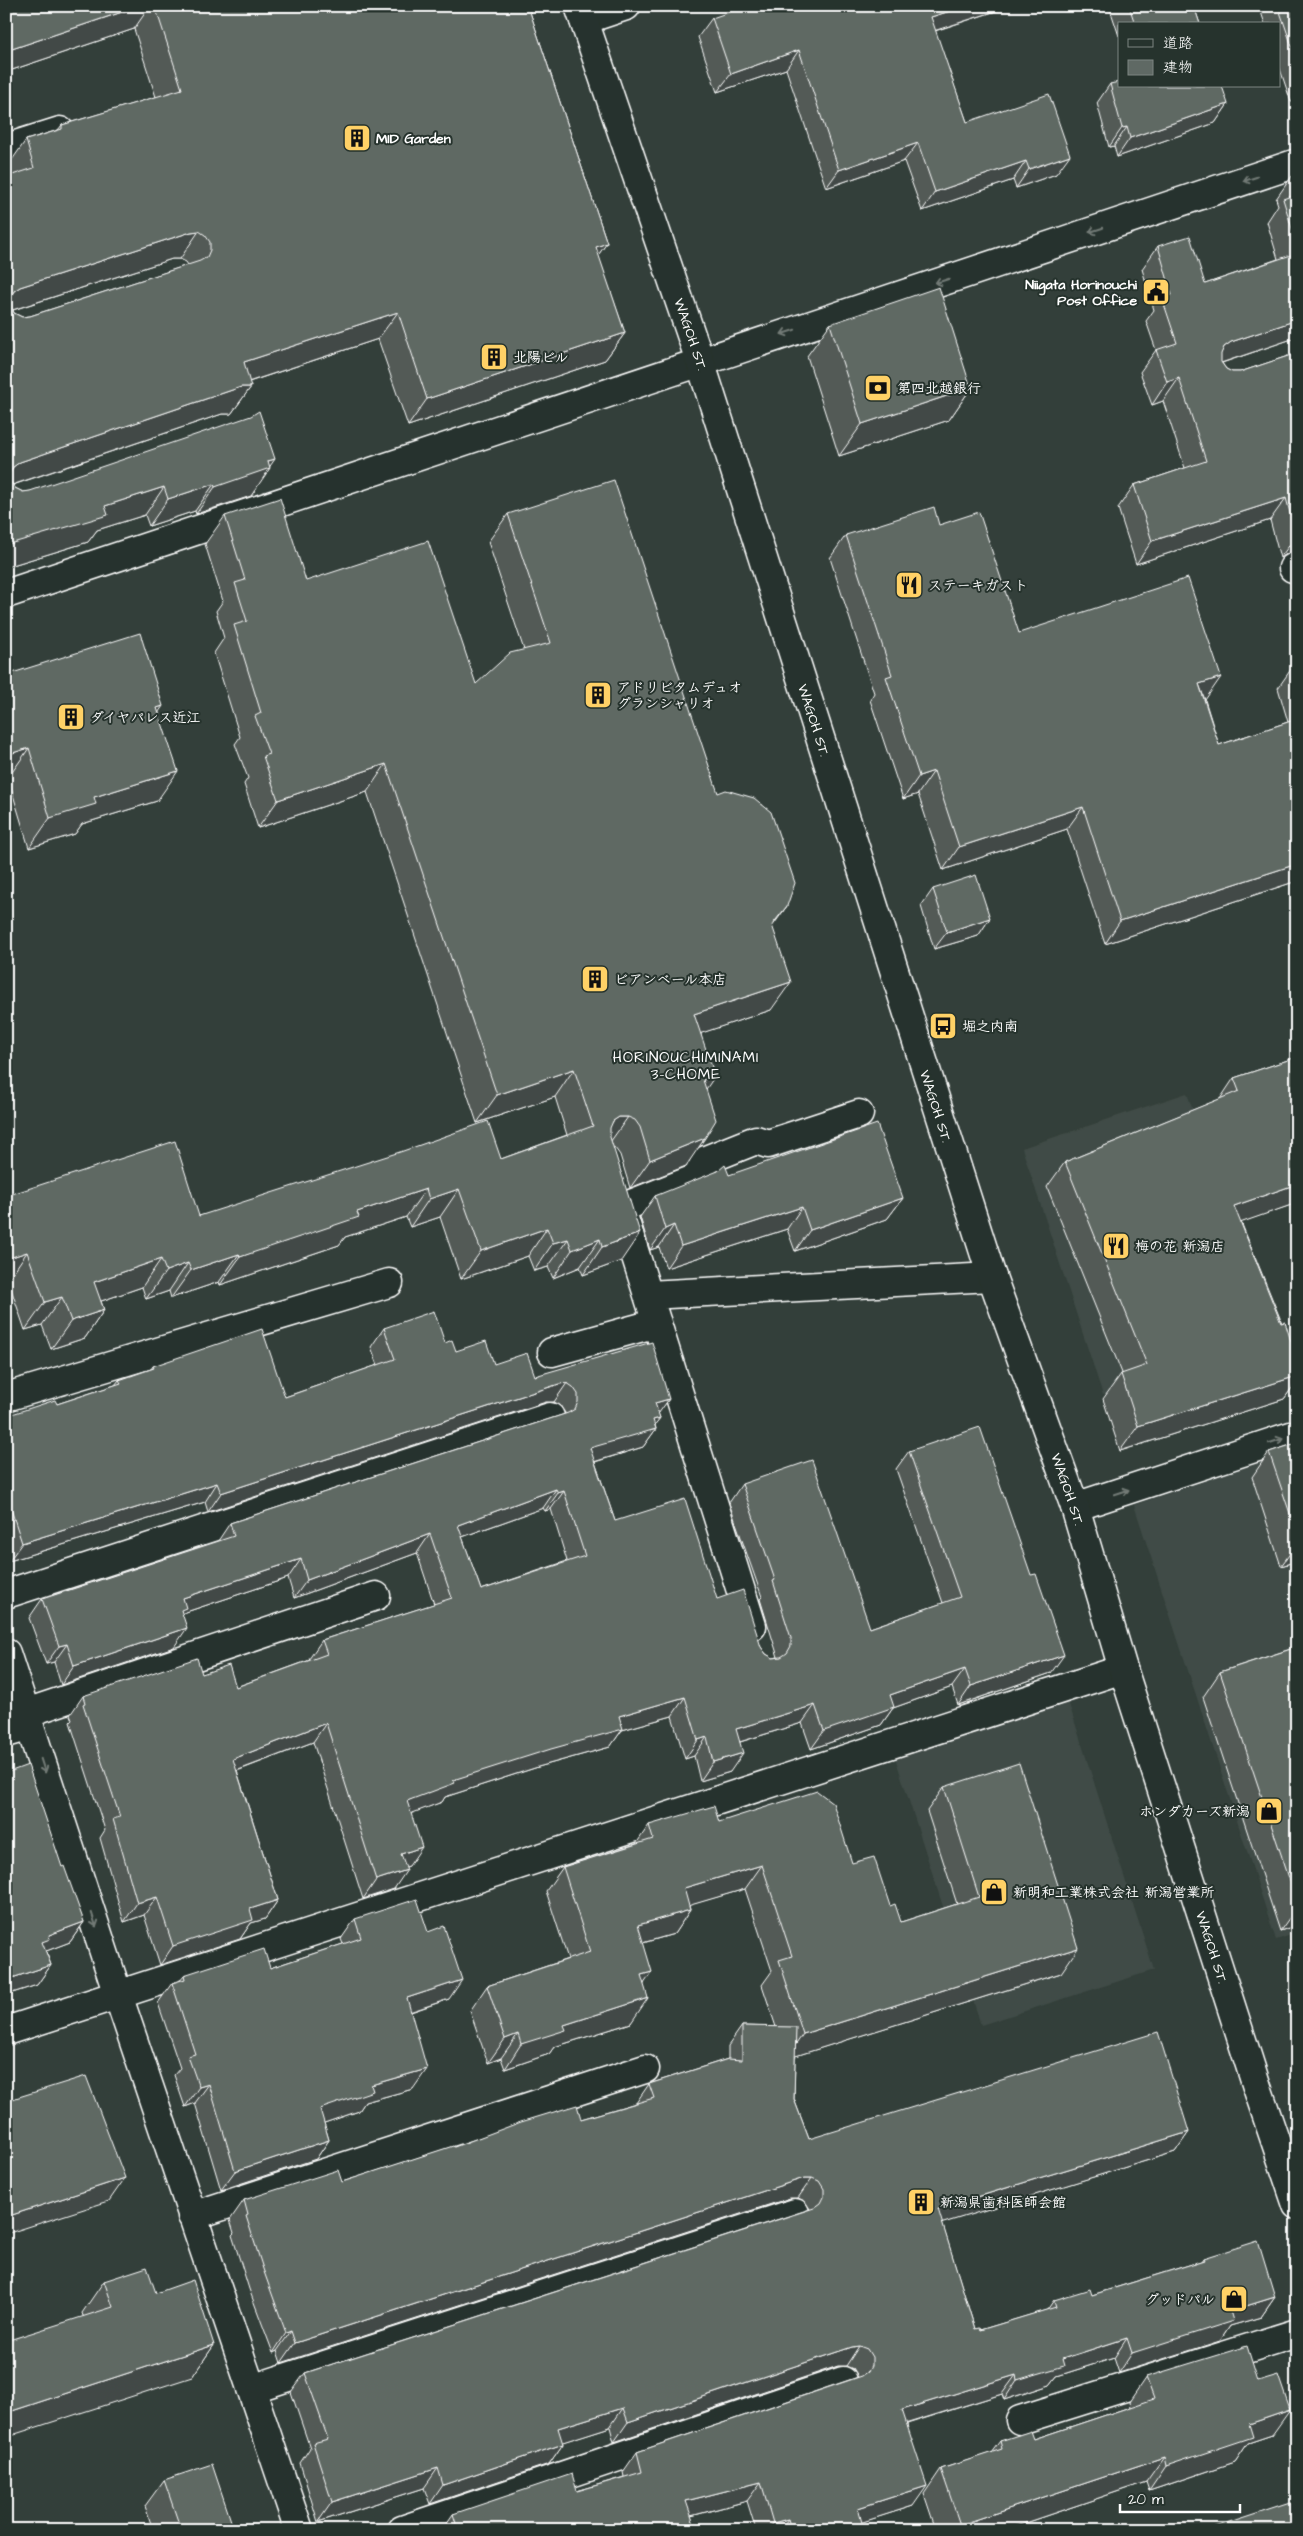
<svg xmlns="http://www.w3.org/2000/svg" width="1303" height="2536" viewBox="0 0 1303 2536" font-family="'Architects Daughter','Klee One',sans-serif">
  <rect width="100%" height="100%" fill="#333f3a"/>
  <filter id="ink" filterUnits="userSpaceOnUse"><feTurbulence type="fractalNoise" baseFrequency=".02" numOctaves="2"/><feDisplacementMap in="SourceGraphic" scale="10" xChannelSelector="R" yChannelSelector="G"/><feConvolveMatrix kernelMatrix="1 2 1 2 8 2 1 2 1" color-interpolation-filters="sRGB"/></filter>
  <g filter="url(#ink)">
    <path fill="#404c47" d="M1187 1093 1269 1340 1103 1395 1022 1148Z
      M1297 1450V1933L1276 1940 1134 1505Z
      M1068 1701 1154 1970 981 2025 895 1757Z"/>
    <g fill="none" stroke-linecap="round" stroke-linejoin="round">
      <g stroke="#fff" stroke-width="31">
        <path id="minor" d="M584 20 626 6
          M6 148 60 131
          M1293 568 1297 566
          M6 594 1297 163
          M621 1208 697 1178 706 1160 756 1140 768 1144 859 1114
          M621 1209 752 1626
          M648 1295 992 1277
          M552 1352 657 1323
          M6 1397 389 1283
          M1075 1507 1297 1434
          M6 1594 550 1417
          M6 1653 118 1995 299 2530
          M26 1713 376 1596
          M6 1733 30 1726
          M6 2031 1123 1669
          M192 2216 645 2069
          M251 2389 795 2213
          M1020 2420 1297 2333
          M402 2530 843 2381"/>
      </g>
      <g stroke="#fff" stroke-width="31">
        <path id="major" d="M579 6 700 361 992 1277 1075 1507 1123 1669 1257 2087 1297 2205"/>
      </g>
      <use href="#minor" stroke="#26332d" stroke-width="28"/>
      <use href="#major" stroke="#26332d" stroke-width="28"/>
    </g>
    <path fill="#525a56" stroke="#fff" fill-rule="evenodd" d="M6 6H528L607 243 598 255 625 333 605 360 408 426 378 339 249 382 251 387 231 414H222L13 485 15 488 23 492 270 466 251 496 196 514 195 511 149 526 145 515 97 530 88 542 6 567 9 176 7 167 26 140 58 130 62 125 156 97 134 29 6 72ZM172 259H180L186 262 188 265 30 316 22 317 14 313 13 310Z
      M1109 6H1194L1200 24H1119V36Z
      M1259 6H1297V101L1291 102 1279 66V24H1265Z
      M999 10 935 31 967 122 1056 174 1016 188 1013 180 922 211 904 161 826 188 786 69 717 92 698 37 712 18Z
      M1110 84 1228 104 1215 123 1117 157 1114 146 1109 147 1097 103Z
      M1297 175V339H1292L1222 363 1226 369 1232 372H1240L1297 353V551L1290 552 1280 558 1270 520 1136 564 1118 508 1134 485 1185 468 1163 401 1152 405 1140 372 1156 350 1146 321 1154 310 1142 269 1158 246 1205 284 1278 259 1267 222 1278 205 1276 199 1292 176Z
      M830 324 971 388 949 420 839 456 807 356Z
      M508 514 718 793 772 927 771 1010 701 1033 706 1090 686 1166 630 1188 620 1155 615 1148 613 1147 621 1261 583 1275 580 1267 553 1278 548 1267 534 1271 528 1256 461 1279 440 1217 410 1227 406 1217 345 1237 339 1245 220 1285 219 1282 171 1298 169 1291 146 1299 142 1287 101 1301 104 1310 85 1338 51 1349 42 1325 25 1330 8 1280 6 1281V1196L199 1216 501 1159 567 1135 555 1097 477 1123 367 792 258 828 244 784 248 778 235 744 240 737 214 653 224 638 216 611 223 601 205 544 225 516 306 581 476 684 524 650 488 542Z
      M939 525 1019 633 1205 700 1219 745 1288 722 1278 688 1294 665 1297 664V881L1105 944 1067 829 943 870 918 794 903 799 870 700 874 693 830 558 846 535Z
      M6 675 159 712 157 801 82 824 75 834 29 848 8 778 6 779Z
      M933 889 990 918 978 936 934 949 921 906Z
      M1297 1057V1203L1241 1222 1297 1360V1381L1284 1399 1120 1451 1103 1399 1121 1374 1122 1373 1047 1187 1065 1162 1220 1099 1234 1078Z
      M729 1175 903 1198 887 1219 795 1251 787 1229 666 1268 659 1247 650 1250 640 1217 655 1196Z
      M384 1328 445 1343 456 1351 494 1364 535 1376 669 1399 658 1413 660 1418 655 1424 656 1429 643 1447 595 1462 615 1521 717 1599 761 1647 766 1654 773 1658 778 1657 760 1599 762 1597 729 1503 742 1484 870 1628 943 1603 896 1469 909 1451 1051 1673 958 1705 952 1687 893 1708 881 1725 811 1749 802 1723 740 1742 730 1772 700 1781 694 1756 685 1759 672 1716 622 1730 610 1747 538 1767 445 1797 442 1802 411 1813 409 1866 406 1867 394 1889 363 1899 313 1742 237 1771 278 1900 265 1919 251 1923 240 1939 160 1965 144 1915 124 1922 100 1838 105 1830 70 1722 72 1720 70 1715 83 1696 202 1674 236 1687 310 1660 309 1659 322 1640 434 1604 417 1553 294 1598 288 1578 183 1613 174 1647 61 1685 54 1662 46 1664 29 1618 42 1599 218 1541 230 1523 565 1414V1413L560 1405 554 1402H546L208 1512 205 1502 9 1561 6 1554V1416L57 1404 115 1385 119 1380 151 1369 153 1366 285 1397 378 1365 371 1347ZM543 1508 545 1511 551 1509 567 1561 481 1590 462 1537Z
      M1297 1443V1561L1281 1566 1252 1477 1269 1452Z
      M1297 1647V1925L1280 1931 1203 1697 1220 1672Z
      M6 1773 62 1867 84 1922 70 1942 46 1951 51 1965 37 1985 6 1995Z
      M944 1787 1061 1973 795 2056 794 2099 809 2139 1189 2132 1175 2152 942 2223 975 2329 980 2330 1047 2310 1054 2300 1092 2295 1202 2261 1204 2258 1275 2297 1261 2317 1230 2326 1220 2341 1119 2373 1114 2358 1057 2376 1050 2385 1004 2400 1002 2394 907 2424 913 2506 862 2522 864 2530H756L747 2501 691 2516 696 2530H442L453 2514 577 2491 624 2477 623 2472 637 2452 858 2377 853 2369 846 2366H838L614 2442 610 2427 562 2442 563 2444 549 2464 430 2504 424 2488 318 2522 300 2463 310 2448 291 2392 305 2373 810 2209 805 2201 798 2198H790L281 2363 277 2351 273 2353 249 2289 232 2235 234 2233 230 2220 244 2200 342 2182 454 2147 581 2119 636 2103 649 2084 728 2059V2046L742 2026 776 2027 762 1985 772 1971 745 1889 689 1905 690 1910 674 1934 643 1943 644 1984 631 2023 554 2047 549 2054 505 2069 501 2058 488 2063 470 2011 487 1986 568 1959 546 1891 563 1867 636 1844 649 1825 719 1822 852 1863 890 1906 901 1922 957 1904 927 1811Z
      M355 1919 449 1999 411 2012 413 2089 365 2102 359 2111 324 2123 329 2140 316 2159 221 2190 195 2103 185 2107 174 2075 180 2068 158 2003 172 1983 179 1981 184 1975 270 1968 343 1944 341 1939Z
      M104 2281 156 2293 214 2345 192 2377 83 2316 82 2313Z
      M1146 2377 1272 2435 1248 2443 1235 2462 1149 2491 1146 2482 1004 2530H936L924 2494 941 2469 991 2453 1000 2441 1034 2439 1130 2407 1129 2402Z
      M164 2480 234 2530H153L145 2506Z"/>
    <path fill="#424a46" stroke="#fff" d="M140 6H150L134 29 6 72V51Z
      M966 6H1002L999 10 918 36 931 17Z
      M799 50 786 69 717 92 731 74Z
      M1297 95V101L1291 102Z
      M1228 104 1215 123 1117 157 1130 138Z
      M1127 127 1114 146 1109 147 1122 128Z
      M918 143 904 161 826 188 839 170Z
      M1070 155 1056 174 1016 188 1029 169Z
      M1026 161 1013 180 922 211 935 192Z
      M199 231 180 259H172L6 312V302L14 291 20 287 191 232Z
      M607 243 587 270 596 247Z
      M398 312 378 339 224 390 244 362Z
      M1297 320V339H1292L1215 365 1224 347 1231 342Z
      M625 333 605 360 408 426 427 399Z
      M1179 378 1163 401 1152 405 1167 382Z
      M241 387H251L231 414H222L6 487V477L13 467 20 462Z
      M971 388 949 420 839 456 862 424Z
      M275 459 268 469 270 468 251 496 196 514 215 487 268 461Z
      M214 484 195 511 149 526 168 499Z
      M164 487 145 515 97 530 88 542 6 567V545L105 506Z
      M1286 498 1270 520 1136 564 1152 541Z
      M1297 535V551L1290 552 1280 558Z
      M1221 677 1205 700 1199 684Z
      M163 706 142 736 157 708Z
      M29 748 8 778 6 779V755Z
      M386 764 367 792 258 828 278 800Z
      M178 771 157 801 82 824 75 834 29 848 50 818 94 797Z
      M934 771 918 794 903 799 919 776Z
      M1083 807 1067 829 943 870 959 847Z
      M1297 864V881L1105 944 1120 921Z
      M787 906 767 934 772 925Z
      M990 918 978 936 934 949 947 932Z
      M791 982 771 1010 675 1042 694 1014Z
      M574 1069 555 1097 477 1123 497 1095Z
      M715 1076 696 1104 703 1080Z
      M619 1117H628L608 1145H600L613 1121Z
      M705 1138 686 1166 630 1188 650 1160Z
      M1297 1184V1203L1217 1231 1234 1206Z
      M426 1189 406 1217 345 1237 339 1245 220 1285 240 1257 357 1212Z
      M459 1189 440 1217 410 1227 429 1199Z
      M903 1198 887 1219 795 1251 810 1230Z
      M802 1207 787 1229 666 1268 681 1246Z
      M674 1225 659 1247 650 1250 665 1229Z
      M547 1228 528 1256 461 1279 481 1251Z
      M640 1233 621 1261 583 1275 602 1247Z
      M568 1239 548 1267 534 1271 553 1243Z
      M600 1239 580 1267 553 1278 572 1250Z
      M27 1252 8 1280 6 1281V1259Z
      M239 1254 219 1282 171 1298 191 1270Z
      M161 1259 142 1287 75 1310 94 1282Z
      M188 1263 169 1291 146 1299 166 1271Z
      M62 1297 42 1325 25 1330 45 1302Z
      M104 1310 85 1338 51 1349 71 1321Z
      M1297 1376V1381L1284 1399 1120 1451 1138 1426Z
      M567 1383 554 1402H546L208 1512 221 1493 559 1384Z
      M669 1399 656 1417 655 1403Z
      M660 1418 650 1431 656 1429 643 1447 577 1467 590 1448 653 1420Z
      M217 1483 205 1502 9 1561 22 1543Z
      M556 1489 543 1508 445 1543 458 1525Z
      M564 1491 551 1509 545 1511 558 1493Z
      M430 1534 417 1553 294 1598 307 1580Z
      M1297 1544V1561L1281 1566Z
      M301 1559 288 1578 183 1613 173 1627 183 1598Z
      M187 1628 174 1647 61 1685 74 1666Z
      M67 1644 54 1662 46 1664 59 1646Z
      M1064 1655 1051 1673 958 1705 971 1686Z
      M965 1669 952 1687 893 1708 881 1725 811 1749 824 1731 890 1695Z
      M685 1697 672 1716 622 1730 610 1747 538 1767 445 1797 442 1802 394 1820 407 1801 453 1780 619 1716Z
      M815 1705 802 1723 723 1747 736 1729Z
      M326 1723 313 1742 220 1777 233 1759Z
      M707 1737 694 1756 685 1759 698 1740Z
      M743 1753 730 1772 700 1781 713 1762Z
      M422 1847 409 1866 388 1872 401 1854Z
      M762 1865 745 1889 667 1912 684 1888Z
      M407 1870 394 1889 363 1899 376 1880Z
      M157 1897 144 1915 124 1922 137 1903Z
      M278 1900 265 1919 251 1923 240 1939 160 1965 173 1946 250 1909Z
      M1297 1907V1925L1280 1931Z
      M690 1910 674 1934 621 1949 638 1925Z
      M84 1922 70 1942 41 1953 42 1942 49 1935Z
      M1078 1948 1061 1973 786 2059 803 2034Z
      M51 1965 37 1985 6 1995V1982L9 1979Z
      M652 1972 635 1997 641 1975Z
      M462 1980 449 1999 394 2017 407 1998Z
      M648 1998 631 2023 554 2047 549 2054 505 2069 521 2044 564 2025Z
      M518 2034 501 2058 488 2063 505 2039Z
      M427 2069 413 2089 365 2102 359 2111 307 2129 320 2109 371 2085Z
      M209 2084 195 2103 185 2107 199 2087Z
      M1189 2132 1175 2152 924 2229 938 2209Z
      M329 2140 316 2159 221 2190 235 2171Z
      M125 2178 109 2201 6 2234V2217Z
      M804 2178H812L798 2198H790L281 2363 295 2343Z
      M1275 2297 1261 2317 1230 2326 1220 2341 1119 2373 1132 2353 1230 2311Z
      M291 2331 277 2351 273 2353 286 2333Z
      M1127 2338 1114 2358 1057 2376 1050 2385 1004 2400 1017 2380 1062 2359Z
      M214 2345 192 2377 6 2437V2413Z
      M859 2346 846 2366H838L614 2442 628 2422 852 2347Z
      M1016 2375 1002 2394 889 2429 902 2410Z
      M623 2408 610 2427 544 2448 558 2428Z
      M1290 2410 1272 2435 1248 2443 1235 2462 1149 2491 1166 2466 1249 2424Z
      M563 2444 549 2464 430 2504 443 2485Z
      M1164 2457 1146 2482 1004 2530H957L960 2525Z
      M438 2468 424 2488 318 2522 332 2502Z
      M761 2482 747 2501 672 2521 686 2501Z
      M927 2486 913 2506 844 2528 858 2508Z
      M788 2519 780 2530H769L773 2523Z"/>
    <path fill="#5f6964" stroke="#fff" fill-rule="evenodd" d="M6 6H140L6 51Z
      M155 6H528L607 243 596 247 625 333 427 399 398 312 244 362 251 387H241L20 462 13 467 10 474V481L15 488 23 492 30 491 251 416 259 411 275 459 268 461 270 468 215 487 214 484 168 499 164 487 105 506 108 515 6 545V177L34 168 26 140 62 129V125L182 89ZM199 231 205 235 210 242V250L207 257 200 261 30 316 22 317 14 313 11 307 10 298 14 291 20 287 191 232Z
      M747 6H966L931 17 967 122 1049 94 1070 155 1029 169 1026 161 935 192 918 143 839 170 799 50 731 74 712 18Z
      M1129 6H1194L1200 24H1135Z
      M1278 6H1297V61Z
      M1119 82V86H1222L1228 104 1130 138 1127 127 1122 128 1110 84Z
      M1297 175V192L1292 176Z
      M1297 194V245L1283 199Z
      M1190 236 1205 284 1297 253V320L1231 342 1224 347 1221 354V362L1226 369 1232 372H1240L1297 353 1296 535 1286 498 1152 541 1134 485 1206 461 1179 378 1167 382 1156 350 1177 343 1162 298 1172 295 1158 246Z
      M939 287 971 388 862 424 830 324Z
      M614 480 718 793 726 790 754 798 771 812 795 883 787 906 772 925 791 982 694 1014 715 1076 703 1080 716 1120 705 1138 650 1160 640 1127 635 1120 628 1117H619L613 1121 610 1128V1137L640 1233 602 1247 600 1239 572 1250 568 1239 553 1243 547 1228 481 1251 459 1189 429 1199 426 1189 357 1212 359 1217 240 1257 239 1254 191 1270 188 1263 166 1271 161 1259 94 1282 104 1310 71 1321 62 1297 45 1302 27 1252 6 1259V1196L175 1141 199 1216 403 1151 488 1121 501 1159 593 1126 574 1069 497 1095 386 764 278 800 263 756 269 754 255 716 261 713 234 625 247 621 235 583 245 580 225 516 280 498 306 581 428 541 476 684 510 653 551 643 508 514Z
      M934 507 939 525 979 512 1019 633 1188 578 1221 677 1199 684 1219 745 1297 719V864L1120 921 1083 807 959 847 934 771 919 776 886 677 892 675 846 535Z
      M140 633 163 706 157 708 178 771 94 797 96 804 50 818 29 748 6 755V675Z
      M1297 664V673L1294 665Z
      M976 875 990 918 947 932 933 889Z
      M1297 1057V1184L1234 1206 1281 1323 1285 1322 1297 1360V1376L1138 1426 1121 1374 1147 1365 1065 1162 1239 1091 1234 1078Z
      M877 1124 903 1198 810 1230 802 1207 681 1246 674 1225 665 1229 655 1196 718 1171 725 1165 729 1175Z
      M434 1311 445 1343 452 1340 456 1351 486 1341 494 1364 527 1353 535 1376 652 1342 669 1399 655 1403 660 1418 653 1420 656 1429 590 1448 615 1521 685 1499 717 1599 743 1590 761 1647 766 1654 773 1658 781 1657 787 1653 791 1646V1638L773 1581 775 1580 742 1484 812 1460 870 1628 960 1597 909 1451 980 1427 1031 1575 1036 1574 1064 1655 971 1686 965 1669 890 1695 894 1707 824 1731 815 1705 736 1729 743 1753 713 1762 707 1737 698 1740 685 1697 619 1716 623 1729 551 1749 453 1780 455 1783 407 1801 422 1847 401 1854 407 1870 376 1880 326 1723 233 1759 278 1900 250 1909 253 1920 173 1946 157 1897 137 1903 113 1819 120 1817 83 1704 85 1703 83 1696 197 1658 202 1674 229 1665 236 1687 327 1654 322 1640 452 1598 430 1534 307 1580 301 1559 183 1598 186 1608 181 1610 187 1628 74 1666 67 1644 59 1646 42 1599 234 1536 230 1523 568 1413 575 1409 578 1402V1394L573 1387 567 1383 559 1384 221 1493 217 1483 22 1543 6 1494V1416L55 1400 57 1404 121 1383 119 1380 154 1368 153 1366 262 1329 285 1397 395 1359 384 1328ZM556 1489 558 1493 564 1491 585 1556 481 1590 458 1525Z
      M1297 1443V1534L1269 1452Z
      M1297 1647V1902L1220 1672Z
      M1019 1763 1078 1948 803 2034 779 1960 792 1956 762 1865 684 1888 690 1910 638 1925 652 1972 641 1975 648 1998 564 2025 566 2030 521 2044 518 2034 505 2039 487 1986 590 1952 563 1867 653 1839 649 1825 714 1806 719 1822 817 1791 833 1803 852 1863 874 1857 890 1906 895 1904 901 1922 979 1897 944 1787Z
      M28 1765 62 1867 64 1866 84 1922 49 1935 50 1939 42 1942 51 1965 9 1979 6 1971V1773Z
      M417 1899 428 1932 444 1926 462 1980 407 1998 427 2069 371 2085 373 2091 320 2109 329 2140 235 2171 209 2084 199 2087 188 2056 195 2054 172 1983 185 1979 184 1975 264 1949 270 1968 361 1938 355 1919Z
      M742 2026 796 2027 794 2099 809 2139 1158 2032 1189 2132 938 2209 975 2329 979 2328 980 2330 1056 2307 1054 2300 1090 2289 1092 2295 1205 2260 1204 2258 1258 2241 1275 2297 1230 2311 1233 2321 1132 2353 1127 2338 1062 2359 1064 2366 1017 2380 1016 2375 902 2410 927 2486 858 2508 864 2530H791L788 2519 773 2523 761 2482 686 2501 696 2530H458L453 2514 572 2474 577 2491 642 2472 637 2452 862 2376 869 2371 872 2365V2357L867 2349 859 2346 852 2347 628 2422 623 2408 558 2428 563 2444 443 2485 438 2468 332 2502 313 2443 328 2439 305 2373 814 2208 821 2203 824 2197V2189L819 2181 812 2178H804L295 2343 291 2331 286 2333 263 2269 246 2216 248 2215 244 2200 338 2170 342 2182 453 2146 454 2147 521 2122 577 2105 581 2119 654 2098 649 2084 728 2059 742 2060Z
      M86 2076 125 2178 6 2217V2101Z
      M147 2267 156 2293 193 2280 214 2345 6 2413V2341L113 2307 104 2281Z
      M1247 2346 1258 2381 1278 2375 1290 2410 1249 2424 1253 2437 1166 2466 1164 2457 960 2525 941 2469 1002 2449 1000 2441 1031 2431 1034 2439 1154 2399 1146 2377Z
      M212 2464 234 2530H170L180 2527 164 2480Z
      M1297 2500V2530H1206Z"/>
    <defs><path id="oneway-shaft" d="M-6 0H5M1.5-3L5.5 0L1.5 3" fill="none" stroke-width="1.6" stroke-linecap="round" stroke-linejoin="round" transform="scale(1.25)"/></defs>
    <g stroke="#727a76">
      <use href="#oneway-shaft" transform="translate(1250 179) rotate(162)"/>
      <use href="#oneway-shaft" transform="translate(1096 230) rotate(162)"/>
      <use href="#oneway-shaft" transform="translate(942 281) rotate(162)"/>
      <use href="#oneway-shaft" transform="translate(788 332) rotate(162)"/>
      <use href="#oneway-shaft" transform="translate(1276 1441) rotate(-18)"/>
      <use href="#oneway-shaft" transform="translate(1122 1492) rotate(-18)"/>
      <use href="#oneway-shaft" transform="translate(43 1766) rotate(72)"/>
      <use href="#oneway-shaft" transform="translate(94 1920) rotate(72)"/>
    </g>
  </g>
  <defs>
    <g id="building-square" transform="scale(1.4375)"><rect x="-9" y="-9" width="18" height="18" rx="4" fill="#ffd166" stroke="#26332d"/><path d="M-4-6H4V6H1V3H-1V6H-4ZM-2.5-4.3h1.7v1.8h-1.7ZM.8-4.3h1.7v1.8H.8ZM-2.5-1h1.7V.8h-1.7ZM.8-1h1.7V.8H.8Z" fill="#111"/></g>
    <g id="civic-square" transform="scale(1.4375)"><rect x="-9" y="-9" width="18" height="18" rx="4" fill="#ffd166" stroke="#26332d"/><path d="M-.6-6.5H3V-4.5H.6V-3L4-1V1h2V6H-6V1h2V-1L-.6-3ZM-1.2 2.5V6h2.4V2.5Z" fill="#111"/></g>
    <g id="bank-square" transform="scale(1.4375)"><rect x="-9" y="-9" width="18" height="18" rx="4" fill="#ffd166" stroke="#26332d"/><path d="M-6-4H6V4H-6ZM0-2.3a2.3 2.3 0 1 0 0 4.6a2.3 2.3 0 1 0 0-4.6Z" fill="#111"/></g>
    <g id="restaurant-square" transform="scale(1.4375)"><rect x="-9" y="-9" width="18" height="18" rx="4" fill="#ffd166" stroke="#26332d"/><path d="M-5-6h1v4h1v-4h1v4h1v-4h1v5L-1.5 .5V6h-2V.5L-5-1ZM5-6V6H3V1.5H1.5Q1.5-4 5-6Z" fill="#111"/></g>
    <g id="bus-square" transform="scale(1.4375)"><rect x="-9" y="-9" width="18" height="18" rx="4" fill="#ffd166" stroke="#26332d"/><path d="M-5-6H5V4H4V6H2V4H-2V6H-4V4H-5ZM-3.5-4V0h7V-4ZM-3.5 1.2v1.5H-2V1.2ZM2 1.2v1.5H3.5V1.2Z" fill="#111"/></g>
    <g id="shop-square" transform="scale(1.4375)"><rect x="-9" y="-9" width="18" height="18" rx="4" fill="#ffd166" stroke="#26332d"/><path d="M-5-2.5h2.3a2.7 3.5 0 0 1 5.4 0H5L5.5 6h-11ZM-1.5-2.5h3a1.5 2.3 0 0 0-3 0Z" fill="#111"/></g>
  </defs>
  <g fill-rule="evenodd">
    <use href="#building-square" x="357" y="138"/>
    <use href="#civic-square" x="1156" y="292"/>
    <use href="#building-square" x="494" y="357"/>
    <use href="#bank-square" x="878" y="388"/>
    <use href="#restaurant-square" x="909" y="585"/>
    <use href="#building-square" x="598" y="695"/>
    <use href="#building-square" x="71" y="717"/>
    <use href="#building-square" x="595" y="979"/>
    <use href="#bus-square" x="943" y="1026"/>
    <use href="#restaurant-square" x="1116" y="1246"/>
    <use href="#shop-square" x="1269" y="1811"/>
    <use href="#shop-square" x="994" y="1892"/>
    <use href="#building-square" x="921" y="2202"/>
    <use href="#shop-square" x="1234" y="2299"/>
  </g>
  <g text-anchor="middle" stroke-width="4" stroke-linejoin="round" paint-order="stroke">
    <g font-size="14" font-weight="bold" fill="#fff" stroke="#26332d" text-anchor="start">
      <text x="376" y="143">MID Garden</text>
      <text x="1137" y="289" text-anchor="end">Niigata Horinouchi<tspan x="1137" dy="16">Post Office</tspan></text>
      <text x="513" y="362">北陽ビル</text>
      <text x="897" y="393">第四北越銀行</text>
      <text x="928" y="590">ステーキガスト</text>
      <text x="617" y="692">アドリビタムデュオ<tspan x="617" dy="16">グランシャリオ</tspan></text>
      <text x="90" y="722">ダイヤパレス近江</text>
      <text x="614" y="984">ビアンベール本店</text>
      <text x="962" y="1031">堀之内南</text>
      <text x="1135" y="1251">梅の花 新潟店</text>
      <text x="1250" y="1816" text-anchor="end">ホンダカーズ新潟</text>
      <text x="1013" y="1897">新明和工業株式会社 新潟営業所</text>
      <text x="940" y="2207">新潟県歯科医師会館</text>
      <text x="1215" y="2304" text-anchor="end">グッドパル</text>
    </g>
    <g font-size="14" fill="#fff" stroke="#26332d">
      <text transform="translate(691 334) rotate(71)" y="5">WAGOH ST.</text>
      <text transform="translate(814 720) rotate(72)" y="5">WAGOH ST.</text>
      <text transform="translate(936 1106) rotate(72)" y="5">WAGOH ST.</text>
      <text transform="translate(1068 1489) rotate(71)" y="5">WAGOH ST.</text>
      <text transform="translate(1212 1947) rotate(72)" y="5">WAGOH ST.</text>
    </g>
    <g font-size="15" letter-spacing="1" fill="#fff" stroke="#26332d">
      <text x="686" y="1062">HORINOUCHIMINAMI<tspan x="686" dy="17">3-CHOME</tspan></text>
    </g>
  </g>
  <rect width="1303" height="2536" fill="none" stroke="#26332d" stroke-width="25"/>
  <rect x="12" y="12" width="1278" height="2511" fill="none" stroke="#fff" stroke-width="2" filter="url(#ink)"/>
  <rect x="1118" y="22" width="162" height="65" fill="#26332d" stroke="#7d8581"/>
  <rect x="1128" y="39" width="25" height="8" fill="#26332d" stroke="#7d8581"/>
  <text x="1163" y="48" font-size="15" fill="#ffffff">道路</text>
  <rect x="1128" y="60" width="25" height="15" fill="#5f6964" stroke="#7d8581"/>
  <text x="1163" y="72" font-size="15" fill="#ffffff">建物</text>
  <path d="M1120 2504v8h120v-8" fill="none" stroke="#ffffff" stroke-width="2.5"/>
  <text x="1128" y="2504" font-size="15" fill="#ffffff" stroke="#26332d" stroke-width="4" paint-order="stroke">20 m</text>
</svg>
